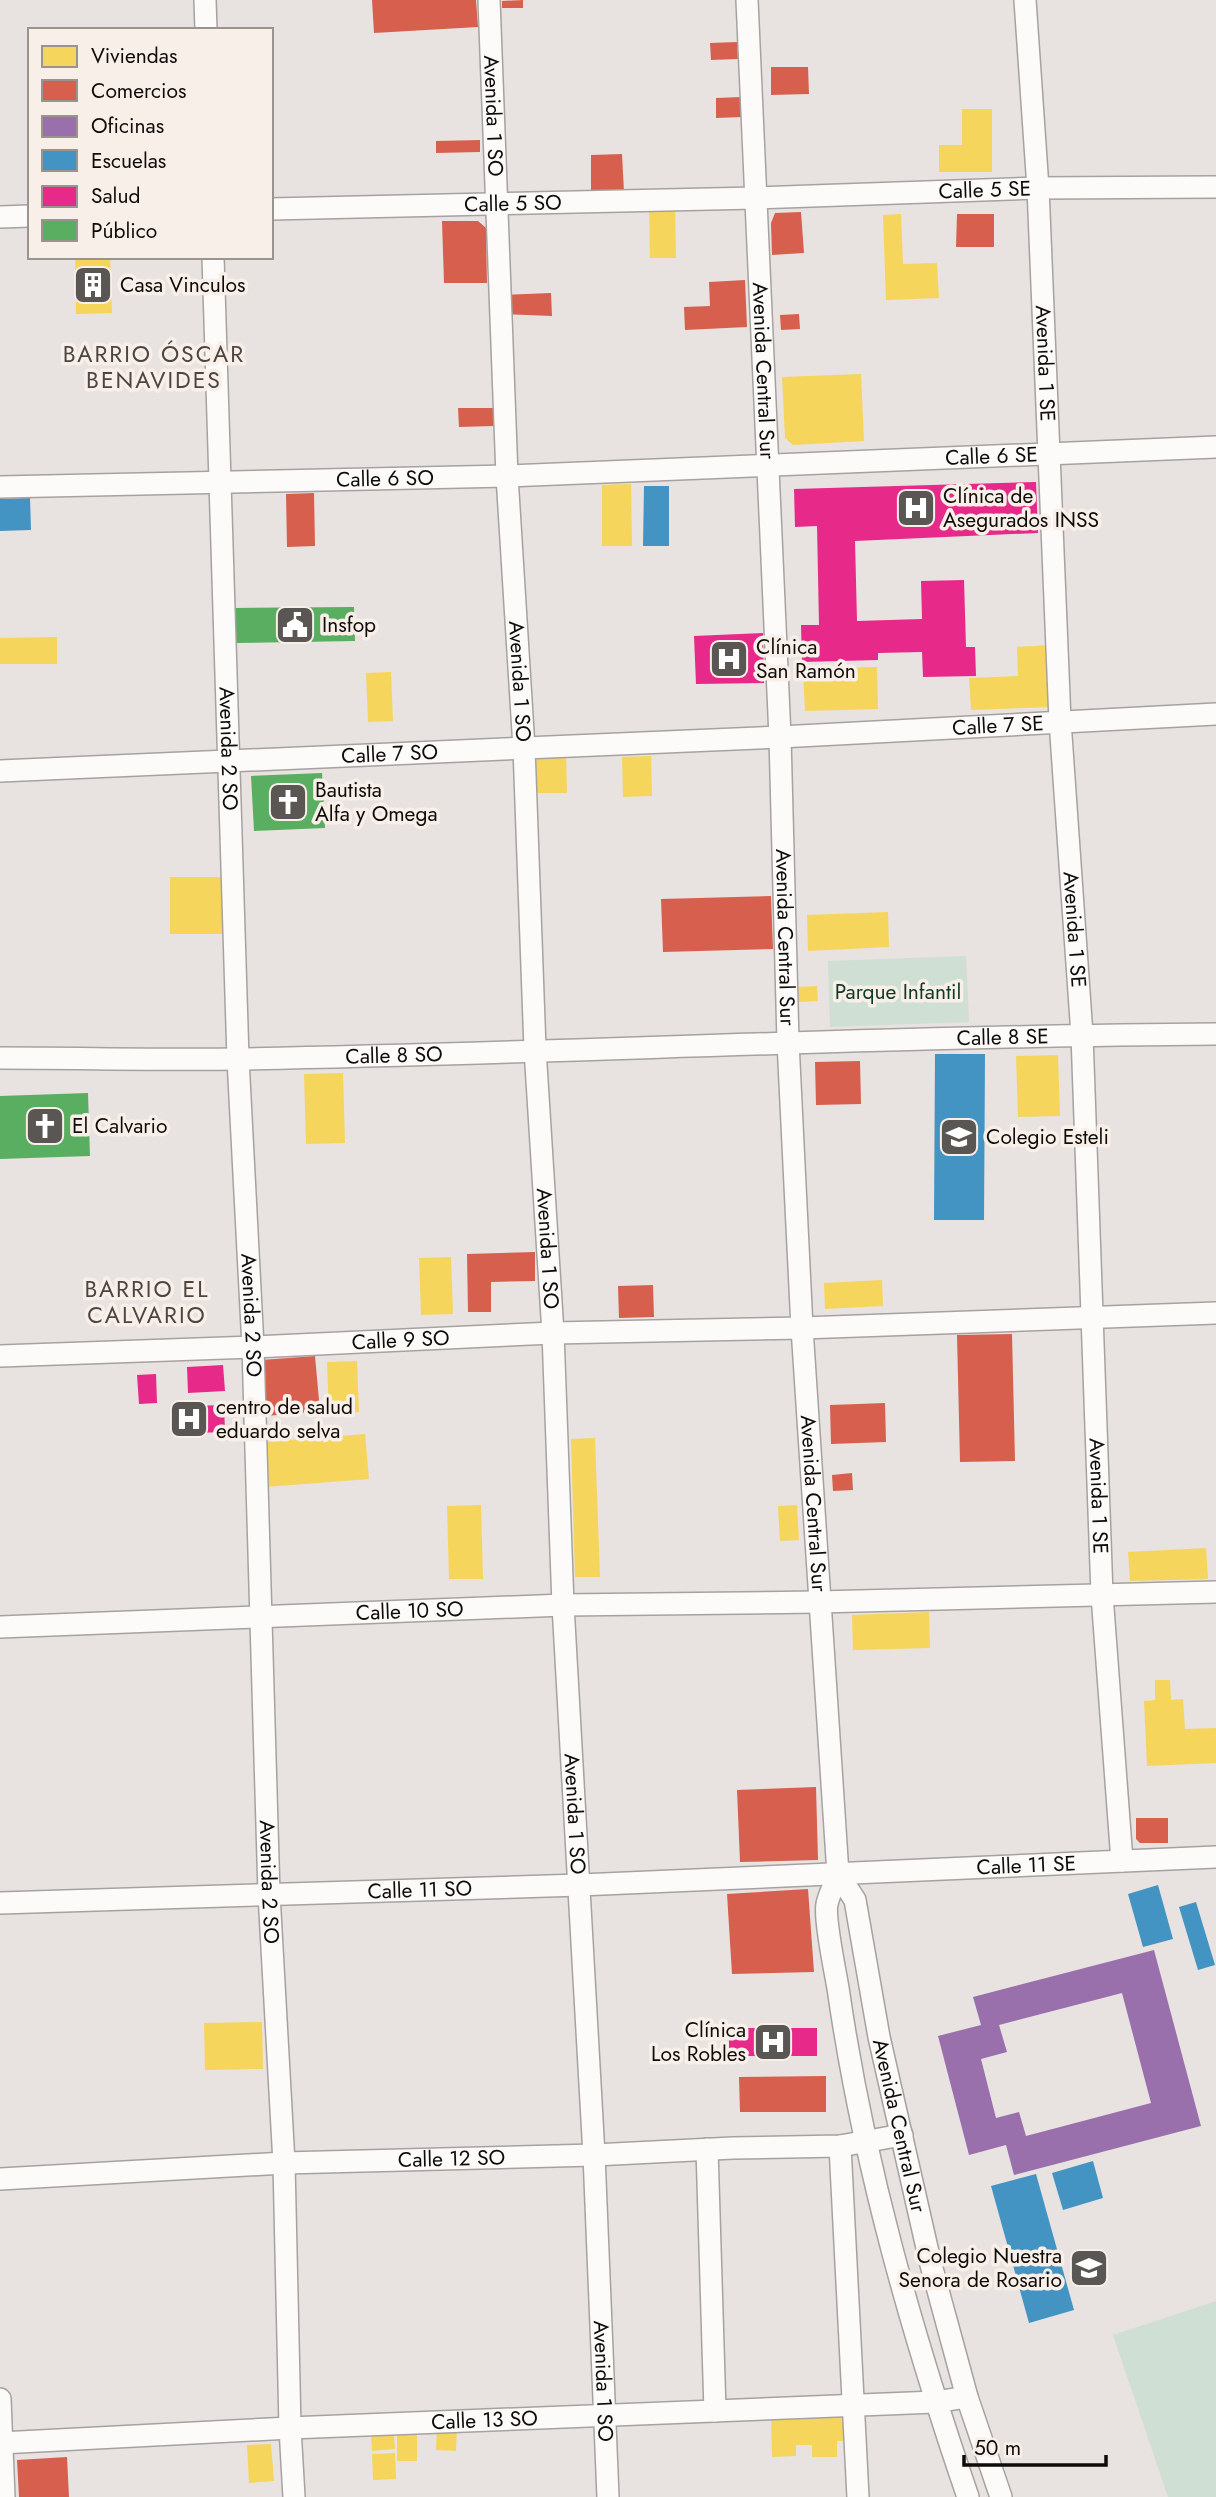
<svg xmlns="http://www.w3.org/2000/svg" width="1216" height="2497" viewBox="0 0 1216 2497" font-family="Jost,sans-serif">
  <rect width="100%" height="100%" fill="#e8e2e0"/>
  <path fill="#cfdfd3" d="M966 956 969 1022 830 1027 828 961Z
    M1216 2301V2497H1168L1113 2335Z"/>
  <path fill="#f6d55c" d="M962 109H992V172H939V145H962Z
    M649 207H675L676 258H650Z
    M901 214 903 264 937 263 939 298 886 300 883 215Z
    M75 257H110L112 313 76 314Z
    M861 374 864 441 793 445 785 438 782 377Z
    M631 484 632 546H602V485Z
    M57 637V664H0V638Z
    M1049 645 1051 707 971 710 969 678 1018 676 1017 647Z
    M877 667 878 709 805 711 803 669Z
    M391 672 393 721 368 722 366 673Z
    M566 755 567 793H537L536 756Z
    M651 756 652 796 623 797 622 757Z
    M170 877H223V934H170Z
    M888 912 889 947 808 951 807 915Z
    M817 986 818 1001 799 1002 798 987Z
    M1058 1055 1060 1116 1018 1117 1016 1056Z
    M343 1073 345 1143 306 1144 304 1074Z
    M451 1257 453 1314 421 1315 419 1258Z
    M882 1280 883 1306 825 1309 824 1283Z
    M357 1361 359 1412 329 1414 327 1362Z
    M365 1434 369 1479 266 1487 263 1442Z
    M595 1438 600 1577H575L571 1439Z
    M481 1505 483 1579H449L447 1506Z
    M797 1505 799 1540 780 1541 778 1506Z
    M1206 1548 1208 1579 1130 1581 1128 1552Z
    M929 1612 930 1648 853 1650 852 1615Z
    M1155 1680H1170L1171 1700 1183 1699 1185 1729 1216 1728V1763L1147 1766 1144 1701 1155 1700Z
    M262 2022 263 2069 205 2070 204 2023Z
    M848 2417 849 2441H837V2457H812V2445H796V2456L772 2457 771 2419Z
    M437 2426 457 2427 456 2451 436 2450Z
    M397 2434H417V2461H397Z
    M394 2435 395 2449 372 2451 371 2436Z
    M271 2444 274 2481 249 2483 247 2445Z
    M395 2453 396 2479 373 2480 372 2454Z"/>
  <path fill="#d6604d" d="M372 0H476L478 27 374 33Z
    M523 0V8H502V1Z
    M737 42 738 59 711 60 710 43Z
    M771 67H808L809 94 771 95Z
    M741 97 742 117 716 118V98Z
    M480 140V152L436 153V141Z
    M622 154 624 192H591V155Z
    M801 212 804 253 772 255 771 223 775 213Z
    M957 214H994V247H956Z
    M442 221H478L486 228 487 283H444Z
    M745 280 747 327 685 330 684 307 710 306 709 282Z
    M551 293 552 316 504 314V295Z
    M799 314 800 329 781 330 780 315Z
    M458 408H493V426L459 427Z
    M314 493 315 546 287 547 286 494Z
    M771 896 773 949 663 952 661 899Z
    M860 1061 861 1104 816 1105 815 1062Z
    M535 1252V1281L491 1282V1312H468L467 1254Z
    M653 1285 654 1317 619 1318 618 1286Z
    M1012 1334 1015 1461 960 1462 957 1335Z
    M315 1356 320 1411 266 1416 261 1360Z
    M885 1403 886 1442 831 1444 830 1405Z
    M852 1473 853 1490 833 1491 832 1475Z
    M816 1787 818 1860 740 1862 737 1790Z
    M1136 1818H1168V1843H1140L1136 1839Z
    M808 1889 814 1972 732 1974 727 1894Z
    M826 2076V2112H740L739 2077Z
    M67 2457 69 2497H19L17 2460Z"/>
  <path fill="#9970ab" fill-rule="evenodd" d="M1154 1950 1201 2126 1014 2175 1006 2145 969 2155 938 2036 981 2025 973 1997ZM1122 1993 1151 2103 1026 2136 1019 2112 996 2118 981 2059 1007 2052 999 2025Z"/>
  <path fill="#4393c3" d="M644 486H669V546H643Z
    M30 498 31 530 0 531V499Z
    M935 1054H985L984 1220H934Z
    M1158 1885 1173 1939 1143 1947 1128 1894Z
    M1196 1902 1215 1965 1198 1970 1179 1907Z
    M1093 2161 1103 2198 1063 2210 1052 2173Z
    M1036 2174 1074 2310 1029 2323 991 2186Z"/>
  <path fill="#e7298a" d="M1036 482 1038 533 855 541 857 621 922 619 921 581 964 580 966 647H975L976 676 923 677 922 652 878 653V660L802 662 801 625H819L817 526 795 527 794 489Z
    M763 633 764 683 696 684 694 636Z
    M223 1365 225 1391 188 1393 187 1367Z
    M156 1374 157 1403 139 1404 137 1375Z
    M224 1405 225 1432 193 1433 192 1406Z
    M729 2028H817V2056H729Z"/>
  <path fill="#5aae61" d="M354 607 355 641 235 643V608Z
    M322 773 325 828 254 831 251 776Z
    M88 1093 90 1156 0 1159V1096Z"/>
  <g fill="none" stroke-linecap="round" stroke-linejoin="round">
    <g stroke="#a6a2a0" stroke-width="24">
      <g id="minor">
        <path d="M205 0 206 30"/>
        <path id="s1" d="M489 0 507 476 524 748 535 1049 553 1333 563 1605 594 2155 608 2497"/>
        <path id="s2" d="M747 0 780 737 788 1042 802 1328 838 1874C835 1884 829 1894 827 1904 824 1917 835 1971 838 1988 863 2162 911 2331 968 2497"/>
        <path id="s3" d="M1025 0 1038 188 1060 721 1082 1035 1102 1595 1122 1861"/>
        <path id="s4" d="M271 209 755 198 1038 188 1216 187"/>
        <path d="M0 217 30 216"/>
        <path id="s5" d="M213 257 238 1059 253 1347 269 1894 284 2163 290 2428 294 2497"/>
        <path id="s6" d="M0 487 507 476 1216 447"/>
        <path id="s7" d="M0 771 780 737 1216 714"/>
        <path id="s8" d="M0 1058C79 1058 159 1060 238 1059 564 1053 890 1036 1216 1034"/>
        <path id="s9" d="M0 1356 253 1347 553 1333 802 1328 1216 1313"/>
        <path id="s10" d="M0 1627 563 1605 819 1602 1216 1592"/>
        <path id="s11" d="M838 1874 855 1900 879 2037 930 2261 967 2397 1001 2497"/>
        <path id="s12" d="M0 1903 580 1885 1216 1857"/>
        <path d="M840 2146 858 2497"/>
        <path d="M707 2149 715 2411"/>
        <path id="s13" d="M0 2179 284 2163 594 2155 733 2148 840 2146 902 2135"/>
        <path d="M0 2399 4 2497"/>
        <path id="s14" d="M0 2443 290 2428 935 2402 967 2397"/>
      </g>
    </g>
    <use href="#minor" stroke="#fcfbfa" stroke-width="21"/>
  </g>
  <defs>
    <g id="building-square" transform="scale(2.0125)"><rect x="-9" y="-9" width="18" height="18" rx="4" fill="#5a5654" stroke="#f8efe9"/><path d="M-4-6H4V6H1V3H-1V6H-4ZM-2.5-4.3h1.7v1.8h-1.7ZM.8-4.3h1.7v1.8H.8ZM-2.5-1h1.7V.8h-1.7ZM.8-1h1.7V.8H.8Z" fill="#fff"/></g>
    <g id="hospital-square" transform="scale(2.0125)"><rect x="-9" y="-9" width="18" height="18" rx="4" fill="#5a5654" stroke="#f8efe9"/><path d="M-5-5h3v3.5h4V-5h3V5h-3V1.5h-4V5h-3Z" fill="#fff"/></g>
    <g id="civic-square" transform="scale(2.0125)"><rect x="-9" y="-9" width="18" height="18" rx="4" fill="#5a5654" stroke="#f8efe9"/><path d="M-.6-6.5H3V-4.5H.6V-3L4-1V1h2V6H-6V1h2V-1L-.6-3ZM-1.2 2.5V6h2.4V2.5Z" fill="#fff"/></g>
    <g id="church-square" transform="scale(2.0125)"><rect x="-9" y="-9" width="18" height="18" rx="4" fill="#5a5654" stroke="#f8efe9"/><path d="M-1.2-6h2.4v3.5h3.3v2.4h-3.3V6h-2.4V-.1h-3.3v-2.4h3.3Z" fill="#fff"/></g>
    <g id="university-square" transform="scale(2.0125)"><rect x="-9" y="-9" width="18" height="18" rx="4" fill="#5a5654" stroke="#f8efe9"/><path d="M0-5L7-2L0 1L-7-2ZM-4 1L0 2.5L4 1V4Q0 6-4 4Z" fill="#fff"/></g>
  </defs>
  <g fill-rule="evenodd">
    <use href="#building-square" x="93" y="285"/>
    <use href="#hospital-square" x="916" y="508"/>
    <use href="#civic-square" x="295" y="625"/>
    <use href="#hospital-square" x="729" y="659"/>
    <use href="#church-square" x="288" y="802"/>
    <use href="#church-square" x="45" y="1126"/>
    <use href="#university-square" x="959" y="1137"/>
    <use href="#hospital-square" x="189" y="1419"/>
    <use href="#hospital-square" x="773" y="2042"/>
    <use href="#university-square" x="1089" y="2268"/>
  </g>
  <g text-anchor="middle" stroke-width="7" stroke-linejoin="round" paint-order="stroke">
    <g font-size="21" fill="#0e0b09" stroke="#f8efe9">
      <text dy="7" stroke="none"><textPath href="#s1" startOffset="116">Avenida 1 SO</textPath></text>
      <text dy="7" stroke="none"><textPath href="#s4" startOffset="714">Calle 5 SE</textPath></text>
      <text dy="7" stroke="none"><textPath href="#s4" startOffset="242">Calle 5 SO</textPath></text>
      <text dy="7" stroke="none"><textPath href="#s3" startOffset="364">Avenida 1 SE</textPath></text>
      <text dy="7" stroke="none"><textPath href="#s2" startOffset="371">Avenida Central Sur</textPath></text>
      <text dy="7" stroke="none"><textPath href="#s6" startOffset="992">Calle 6 SE</textPath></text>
      <text dy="7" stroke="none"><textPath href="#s6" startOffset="385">Calle 6 SO</textPath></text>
      <text dy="7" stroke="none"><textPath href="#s1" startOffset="682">Avenida 1 SO</textPath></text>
      <text dy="7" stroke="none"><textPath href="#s7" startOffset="999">Calle 7 SE</textPath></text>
      <text dy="7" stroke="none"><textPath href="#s5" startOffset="492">Avenida 2 SO</textPath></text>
      <text dy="7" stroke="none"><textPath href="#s7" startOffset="390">Calle 7 SO</textPath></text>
      <text dy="7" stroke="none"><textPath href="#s3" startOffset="931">Avenida 1 SE</textPath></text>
      <text dy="7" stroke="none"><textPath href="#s2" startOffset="938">Avenida Central Sur</textPath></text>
      <text dy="7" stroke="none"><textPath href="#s8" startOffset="1003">Calle 8 SE</textPath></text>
      <text dy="7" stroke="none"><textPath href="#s8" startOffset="394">Calle 8 SO</textPath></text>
      <text dy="7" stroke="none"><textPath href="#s1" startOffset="1250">Avenida 1 SO</textPath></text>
      <text dy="7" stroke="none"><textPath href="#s5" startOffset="1059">Avenida 2 SO</textPath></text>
      <text dy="7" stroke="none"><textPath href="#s9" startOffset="401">Calle 9 SO</textPath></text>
      <text dy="7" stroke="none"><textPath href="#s3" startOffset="1498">Avenida 1 SE</textPath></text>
      <text dy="7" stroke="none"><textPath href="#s2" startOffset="1505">Avenida Central Sur</textPath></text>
      <text dy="7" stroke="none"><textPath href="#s10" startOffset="410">Calle 10 SO</textPath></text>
      <text dy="7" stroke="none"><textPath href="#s1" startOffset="1816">Avenida 1 SO</textPath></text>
      <text dy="7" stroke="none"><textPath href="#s12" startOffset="1027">Calle 11 SE</textPath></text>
      <text dy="7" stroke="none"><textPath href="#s5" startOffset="1626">Avenida 2 SO</textPath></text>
      <text dy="7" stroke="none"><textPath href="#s12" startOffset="420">Calle 11 SO</textPath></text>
      <text dy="7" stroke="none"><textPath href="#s11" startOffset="261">Avenida Central Sur</textPath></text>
      <text dy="7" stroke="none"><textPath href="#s13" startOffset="452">Calle 12 SO</textPath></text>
      <text dy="7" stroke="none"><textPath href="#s1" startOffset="2384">Avenida 1 SO</textPath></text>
      <text dy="7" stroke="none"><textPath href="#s14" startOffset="485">Calle 13 SO</textPath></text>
    </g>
    <g font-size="21" fill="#0e0b09" stroke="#f8efe9" text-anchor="start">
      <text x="120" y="292">Casa Vinculos</text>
      <text x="943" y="503">Clínica de<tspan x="943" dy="24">Asegurados INSS</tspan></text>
      <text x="322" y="632">Insfop</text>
      <text x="756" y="654">Clínica<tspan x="756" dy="24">San Ramón</tspan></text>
      <text x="315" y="797">Bautista<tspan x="315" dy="24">Alfa y Omega</tspan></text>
      <text x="72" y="1133">El Calvario</text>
      <text x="986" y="1144">Colegio Esteli</text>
      <text x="216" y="1414">centro de salud<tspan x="216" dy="24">eduardo selva</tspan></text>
      <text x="746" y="2037" text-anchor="end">Clínica<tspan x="746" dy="24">Los Robles</tspan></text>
      <text x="1062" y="2263" text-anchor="end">Colegio Nuestra<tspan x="1062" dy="24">Senora de Rosario</tspan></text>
    </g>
    <g font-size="21" fill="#0e3925" stroke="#f8efe9">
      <text x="898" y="999">Parque Infantil</text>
    </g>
    <g font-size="23" letter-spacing="2" fill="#4c4540" stroke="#f8efe9">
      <text x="154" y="362">BARRIO ÓSCAR<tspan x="154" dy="26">BENAVIDES</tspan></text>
      <text x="147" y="1297">BARRIO EL<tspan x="147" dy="26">CALVARIO</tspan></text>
    </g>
  </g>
  <rect x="28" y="28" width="245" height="231" fill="#f8efe9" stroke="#9a948f" stroke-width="2"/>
  <rect x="42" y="46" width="35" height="21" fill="#f6d55c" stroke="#9a948f" stroke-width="2"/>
  <text x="91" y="63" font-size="21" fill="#0e0b09">Viviendas</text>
  <rect x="42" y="80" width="35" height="21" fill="#d6604d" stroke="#9a948f" stroke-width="2"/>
  <text x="91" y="98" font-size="21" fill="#0e0b09">Comercios</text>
  <rect x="42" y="116" width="35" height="21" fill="#9970ab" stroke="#9a948f" stroke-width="2"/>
  <text x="91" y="133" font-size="21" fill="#0e0b09">Oficinas</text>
  <rect x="42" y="150" width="35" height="21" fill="#4393c3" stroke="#9a948f" stroke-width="2"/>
  <text x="91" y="168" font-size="21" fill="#0e0b09">Escuelas</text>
  <rect x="42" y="186" width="35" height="21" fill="#e7298a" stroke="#9a948f" stroke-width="2"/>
  <text x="91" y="203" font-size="21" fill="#0e0b09">Salud</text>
  <rect x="42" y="220" width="35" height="21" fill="#5aae61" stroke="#9a948f" stroke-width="2"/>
  <text x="91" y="238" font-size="21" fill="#0e0b09">Público</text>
  <path d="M964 2455v10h142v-10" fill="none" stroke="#0e0b09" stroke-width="3.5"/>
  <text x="974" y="2455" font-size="21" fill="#0e0b09" stroke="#f8efe9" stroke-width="5" paint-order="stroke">50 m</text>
</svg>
